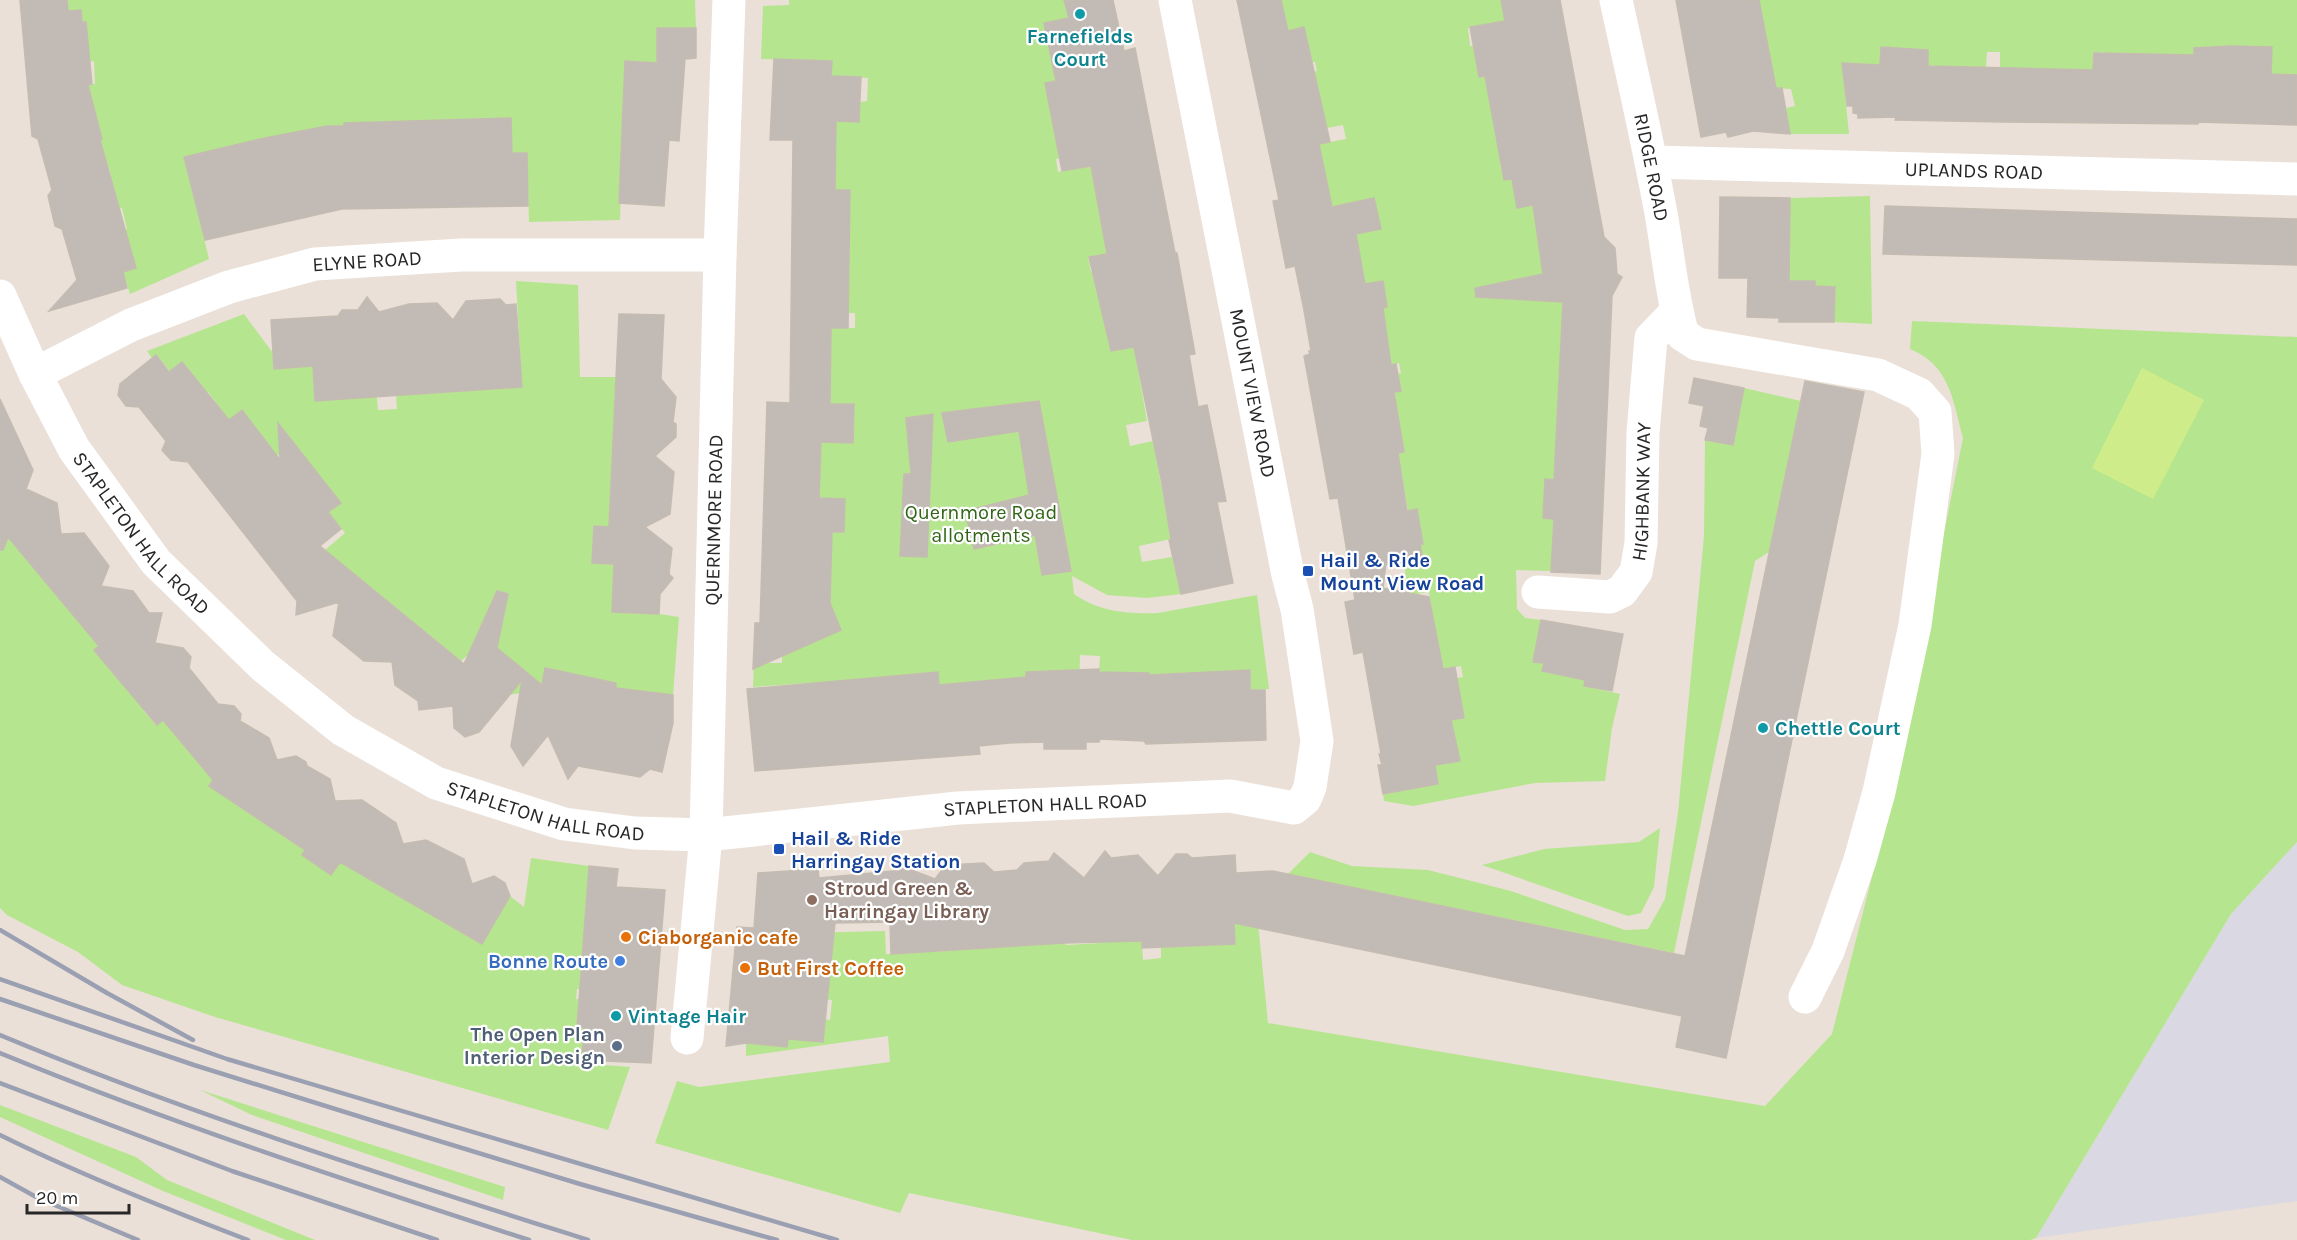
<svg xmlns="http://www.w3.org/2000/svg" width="2297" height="1240" viewBox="0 0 2297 1240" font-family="Karla,sans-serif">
  <rect width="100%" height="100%" fill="#eae0d7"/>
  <path fill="#dad8e2" d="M2297 842V1201L2036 1238 2231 914Z"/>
  <path fill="#b6e58f" d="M67 0H695L696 28 657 59 656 63 625 62 620 220 529 222 527 154 512 153 511 118 468 119V156L448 120 406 121V156L344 123V126L249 142 184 157 209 259 130 294 123 272 136 268 131 250 112 233 127 229 122 208 105 213C114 178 117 167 87 144L102 139 97 118 75 85 95 84 94 61 74 63 86 22H82L80 10 68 11Z
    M789 0H1064L1069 18 1077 76 1046 83 1092 152 1056 159 1058 172 1091 166 1100 214 1112 253 1088 257 1091 272 1117 267 1111 351 1134 347 1147 421 1126 425 1130 446 1153 441 1171 539 1139 546 1142 562 1172 557 1181 594 1147 598 1107 595 1072 576 1074 594C1099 612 1129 614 1158 613L1257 595 1269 689 1250 690 1249 670 1213 672V690L1149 693V673H1099L1100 656 1080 655 1079 693 1048 671 1026 672 1027 695 988 680 966 683 940 701 937 672 914 674 916 698 810 706 808 683 753 687 754 663H782L783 624 813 590H831V567L816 566 817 532H844L845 499 819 498 821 442 853 443 854 405 829 404 831 328H855V313H831L843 274 849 273 850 191 835 190 836 158 830 121H859L860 102 867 101 868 78 831 76 832 61 761 59 763 6 789 5Z
    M1281 0H1501L1505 21 1468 28 1470 46H1474L1511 71 1493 120 1496 140 1536 132 1540 155 1500 163 1504 180 1512 179 1517 207 1542 203 1540 249 1543 274 1527 300 1562 302 1563 314 1555 480H1545L1543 518 1554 519 1551 571 1516 570 1517 609 1525 618 1541 620 1533 661 1544 663 1543 671 1585 680 1584 686 1620 694 1612 728 1605 781 1535 783 1413 806 1384 801 1383 794 1438 784 1435 765 1460 761 1427 725 1464 718 1457 678 1463 677 1461 666 1417 674 1421 614 1432 612 1429 592 1409 595 1401 547 1423 544 1417 509 1408 511 1398 453 1404 452 1394 392 1401 391 1398 374 1401 373 1399 363 1391 365 1387 338 1365 341 1369 310 1387 307 1383 281 1365 284 1341 237 1381 228 1377 213 1367 215 1364 200 1332 207 1319 144 1346 139 1343 125 1316 130 1314 72 1317 71 1315 62H1312L1304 28 1288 31Z
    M1736 0H2297V75L2271 77 2272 47 2194 48V55L2106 56 2105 52 2094 53 2093 70 2000 68V52H1987L1986 68 1916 65 1915 49 1881 47 1880 65 1842 64 1849 134H1790L1786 108 1795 106 1791 89 1774 88Z
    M1870 196 1872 324 1834 322V287L1815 286V281H1786L1790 198Z
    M516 281 578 285 580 377H616L609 527H594L592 563 614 564 612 612 659 614 679 617 673 695 612 708 616 684 546 668 539 697 520 693 509 695 497 648 501 626 461 661 342 564 318 556 345 533 317 498 293 443 259 471 217 430 208 418 220 408 208 392 194 402 157 355 152 358 147 351 244 314 273 353 274 369 313 366 315 401 373 362 378 410 397 409 396 395 435 358 438 393 476 390 498 353 501 389 522 387Z
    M1912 321 2297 337V842L2231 914 2036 1238 2030 1240H1132L909 1193 900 1213 655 1143 677 1081 699 1087 890 1062 888 1036 746 1056V1043L786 1047 788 1039 824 1019 830 1020 832 1000 794 996 795 982 829 985 833 945 802 933 885 931 886 954H891L947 951V927L1065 939 1066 945 1101 943 1100 917 1140 915 1143 960 1161 958V939L1211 945 1235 944 1233 915 1257 913 1268 1023 1765 1106 1832 1034 1888 814 1963 438C1953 401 1950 365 1910 349Z
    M1744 388 1801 401 1769 552 1755 561 1674 953 1288 874 1310 852 1352 866 1428 870 1511 891 1625 930 1648 929 1665 899 1678 813 1704 536 1705 440 1733 445Z
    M0 527 99 646 94 650 117 678 150 703 143 710 156 725 163 720 198 762 216 775 209 786 305 850 302 855 331 874 341 860 482 944 510 896 524 907 531 858 589 866 585 914 589 956H582L581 967 593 968 586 989H577L576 999H579L577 1027 584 1028 582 1060 579 1063 630 1067 608 1130 215 1017 122 985 78 952 7 915 0 908Z
    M1660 828 1654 887 1641 913 1628 916 1482 865 1544 849 1639 842Z
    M200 1090 505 1187 503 1200 252 1115Z
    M0 1105 136 1157 167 1180 315 1240H286L163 1191 0 1117Z"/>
  <path fill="#ceed8a" d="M2142 368 2204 400 2153 499 2092 468Z"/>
  <path fill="#c2bab4" stroke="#c5bcb1" stroke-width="1.5" d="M20 0H67L68 11 81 10 82 22H86L92 84 88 85 102 139 100 140 136 268 123 272 127 288 49 311 77 280 62 229 55 226 48 196 52 190 38 139 32 136Z
    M1064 0H1113L1124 51 1135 48 1165 202 1175 253H1177L1195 354 1189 355 1198 407 1207 405 1220 470 1226 501 1217 502 1233 583 1181 594 1169 540 1171 539 1161 479 1134 347 1111 351 1089 257 1107 254 1091 166 1062 171 1045 83 1056 81 1044 23 1069 18Z
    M1237 0H1281L1288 31 1304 27 1330 142 1319 144 1332 207 1374 198 1381 229 1356 234 1365 284 1383 281 1387 307 1383 308 1391 365 1396 364 1401 391 1394 392 1404 452 1398 453 1407 511 1417 509 1423 544H1420L1424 566 1386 564 1383 588 1429 597 1443 669 1455 667 1464 718 1451 720 1460 761 1435 765 1438 784 1383 794 1378 765H1382L1379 754H1381L1363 652 1354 654 1345 602 1355 600 1338 498 1330 499 1304 356 1310 354 1309 351H1311L1304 310 1295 266 1286 268 1273 201 1279 200Z
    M1501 0H1560L1604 237 1615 248 1617 274 1622 277 1612 296 1600 574 1551 572 1554 519 1543 518 1545 479 1554 480 1563 302 1476 297 1475 288 1543 274 1533 205 1517 208 1512 179 1504 180 1485 76 1479 77 1470 27 1505 21Z
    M1676 0H1759L1776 88H1782L1790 134 1753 131 1728 137 1726 132 1701 137Z
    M657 28H696V58L685 59 679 141 669 140 664 206 619 203 625 61 657 63Z
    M2231 46 2272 47 2271 74 2297 75V125L2198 122V124L2002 122 1895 120 1896 117 1858 118V114L1853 113V106H1847L1842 63 1880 65 1881 47 1928 50V66L2093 70 2094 53 2194 55V48Z
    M774 59 832 61 831 76 861 77 859 122 836 121 835 190H850L848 328H831L830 404H854L853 443 821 442 819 498 845 499 844 532H832L830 603 841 630 753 669 755 623H760L767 402 790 403 793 140H770Z
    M511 118 512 153H527L528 206 342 209 205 240 184 157 260 139 327 126H344V123Z
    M1720 197 1790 198 1789 281H1815V286L1835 287 1834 322H1779V318L1747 317 1748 278H1719Z
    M1885 206 2297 219V265L1883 254Z
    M367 297 379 312 409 304 437 303 453 320 466 301 500 299 506 305 516 304 522 387 315 401 313 366 274 369 271 320 338 316 342 310H358Z
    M619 314 664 315 661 379 676 397 673 422 676 424V437L655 456 674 472 670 514 645 527 672 548 669 574 673 578 660 594 659 614 612 612 614 564 592 563 594 526 609 527Z
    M156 355 169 372 182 362 229 420 242 410 280 460 278 423 341 503 328 512 341 529 320 546 464 664 497 591 508 594 497 648 542 685 545 668 616 683V688L673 695V723L662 772 650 769 640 777 578 766 568 779 548 735 523 766 511 746 522 680 479 732 465 737 454 728 453 706 419 710 418 701 395 685 392 662 364 661 333 636 339 602 296 615 297 601 188 462 171 460 162 450 166 441 139 407 126 406 118 395 120 384Z
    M1694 378 1744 388 1733 445 1705 440 1708 428 1700 426 1704 406 1689 403Z
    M1805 381 1864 392 1726 1058 1676 1047 1682 1016 1234 923 1235 944 1142 948V941L1065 943 891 954 890 922 835 923 823 1042 788 1039 787 1047 746 1043 726 1046 737 927 754 928 758 873 818 869 819 878 893 871 896 868H906L935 879 946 865 984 863 994 872 1017 870 1024 863 1049 861 1054 853 1084 878 1105 851 1111 858 1138 855 1158 876 1176 854H1187L1192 858 1235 855 1236 873 1273 871 1685 956Z
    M0 399 33 470 26 489 57 503 61 534 84 533 109 566 101 586 133 591 149 613H162L155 643 183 648 191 657 189 668 218 704 234 706 241 714 240 721 269 738 277 760 296 756 306 762 307 766 330 779 335 801 362 800 396 823 403 844 426 840 464 859 472 884 494 876 505 883 510 896 482 944 340 862 331 875 302 855 305 850 209 786 213 780 163 720 157 725 94 650 99 646 8 537 3 550H0Z
    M1039 401 1071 571 1042 575 1035 535 974 549 965 511 1029 495 1019 431 948 442 942 413Z
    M933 414 927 557 900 556 904 474H911L906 418Z
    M1541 620 1623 634 1612 691 1584 686 1585 680 1542 671 1544 663 1533 662Z
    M1099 669V672L1149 673V675L1250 670V690H1265L1266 740 1146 744 1144 741 1100 739 1099 742H1086V749H1044V742L1010 743 979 746 980 754 755 771 747 689 938 672 939 685 1026 677V672Z
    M589 866 618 869 616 887 665 890 651 1063 582 1060 584 1028 577 1027Z"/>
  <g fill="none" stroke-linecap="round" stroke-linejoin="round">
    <g stroke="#fff" stroke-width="33">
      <path id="s1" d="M1616 0C1631 69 1647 138 1660 208 1668 250 1671 294 1683 335L1697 344 1878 375 1919 394 1935 412 1938 454 1915 625 1879 792 1860 860 1828 951 1805 997"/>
      <path id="s2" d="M1652 162 2297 179"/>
      <path id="s3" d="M0 296 35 374 74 449 156 562 263 666 343 730 436 783 564 824 635 833 706 835 958 808 1230 796 1294 808 1305 799 1310 787 1317 741 1297 609 1288 575 1175 0"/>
      <path id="s4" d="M35 374 131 325 229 287 315 264 461 255H720"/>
      <path id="s5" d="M1538 592 1610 597 1622 591 1636 572 1641 543 1643 433 1651 338 1676 312"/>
      <path id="s6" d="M687 1038 706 835 720 255 729 0"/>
    </g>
    <path stroke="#9aa0b2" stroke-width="4.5" d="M0 930 107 993 193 1040
      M0 979 227 1059 837 1240
      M0 999 194 1065 377 1122 580 1184 777 1240
      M0 1035C192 1115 390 1177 588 1240
      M0 1053C173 1124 351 1182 529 1240
      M0 1083 232 1171 437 1240
      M0 1135C81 1175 164 1208 248 1240
      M0 1177 38 1198 138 1240"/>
  </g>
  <g fill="#0f9aa8" stroke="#fff" stroke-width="2">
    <circle cx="1080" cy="14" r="6"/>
    <circle cx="1763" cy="728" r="6"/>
    <circle cx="616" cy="1016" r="6"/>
  </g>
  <g fill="#1a4fb4" stroke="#fff" stroke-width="2">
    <rect x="1302" y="565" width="12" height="12" rx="3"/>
    <rect x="773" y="843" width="12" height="12" rx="3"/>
  </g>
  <circle fill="#8d6e63" stroke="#fff" stroke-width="2" cx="812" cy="900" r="6"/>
  <g fill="#e8710a" stroke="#fff" stroke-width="2">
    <circle cx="626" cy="937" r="6"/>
    <circle cx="745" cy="968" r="6"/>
  </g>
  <circle fill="#3f7fe0" stroke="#fff" stroke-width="2" cx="620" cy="961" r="6"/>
  <circle fill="#5c6f8a" stroke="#fff" stroke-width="2" cx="617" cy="1046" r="6"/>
  <g text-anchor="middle" stroke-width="4.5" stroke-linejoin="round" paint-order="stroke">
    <g font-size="20" font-weight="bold" fill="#0d838f" stroke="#fff" text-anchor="start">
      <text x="1080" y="43" text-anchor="middle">Farnefields<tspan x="1080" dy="23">Court</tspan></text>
      <text x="1775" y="735">Chettle Court</text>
      <text x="628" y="1023">Vintage Hair</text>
    </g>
    <g font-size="20" fill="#272727" stroke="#fff">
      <text dy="7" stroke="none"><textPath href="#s1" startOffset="171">RIDGE ROAD</textPath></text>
      <text dy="7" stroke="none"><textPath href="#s2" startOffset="322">UPLANDS ROAD</textPath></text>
      <text dy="7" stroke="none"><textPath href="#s4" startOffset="354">ELYNE ROAD</textPath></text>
      <text transform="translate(1253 393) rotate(79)" y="7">MOUNT VIEW ROAD</text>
      <text dy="7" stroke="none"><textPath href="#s5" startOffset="190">HIGHBANK WAY</textPath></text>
      <text dy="7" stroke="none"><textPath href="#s6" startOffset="519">QUERNMORE ROAD</textPath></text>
      <text dy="7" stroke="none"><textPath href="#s3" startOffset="278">STAPLETON HALL ROAD</textPath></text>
      <text dy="7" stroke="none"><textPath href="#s3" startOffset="1286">STAPLETON HALL ROAD</textPath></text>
      <text dy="7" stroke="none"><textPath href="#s3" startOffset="782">STAPLETON HALL ROAD</textPath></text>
    </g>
    <g font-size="20" fill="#2f6515" stroke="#fff">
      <text x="981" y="519">Quernmore Road<tspan x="981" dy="23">allotments</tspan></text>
    </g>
    <g font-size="20" font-weight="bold" fill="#164399" stroke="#fff" text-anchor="start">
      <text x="1320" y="567">Hail &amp; Ride<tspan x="1320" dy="23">Mount View Road</tspan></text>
      <text x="791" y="845">Hail &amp; Ride<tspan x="791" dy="23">Harringay Station</tspan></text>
    </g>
    <g font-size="20" font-weight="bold" fill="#785e54" stroke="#fff" text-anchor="start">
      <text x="824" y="895">Stroud Green &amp;<tspan x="824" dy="23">Harringay Library</tspan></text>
    </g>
    <g font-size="20" font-weight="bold" fill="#c56008" stroke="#fff" text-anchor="start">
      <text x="638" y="944">Ciaborganic cafe</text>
      <text x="757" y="975">But First Coffee</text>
    </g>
    <g font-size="20" font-weight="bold" fill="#366cbe" stroke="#fff" text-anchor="end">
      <text x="608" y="968">Bonne Route</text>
    </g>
    <g font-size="20" font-weight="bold" fill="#4e5e75" stroke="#fff" text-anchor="end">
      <text x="605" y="1041">The Open Plan<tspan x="605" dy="23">Interior Design</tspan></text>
    </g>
  </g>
  <path d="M27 1204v9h102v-9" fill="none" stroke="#272727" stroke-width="3"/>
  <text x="36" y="1204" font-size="18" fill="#272727" stroke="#ffffff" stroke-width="4.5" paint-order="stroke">20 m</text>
</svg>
